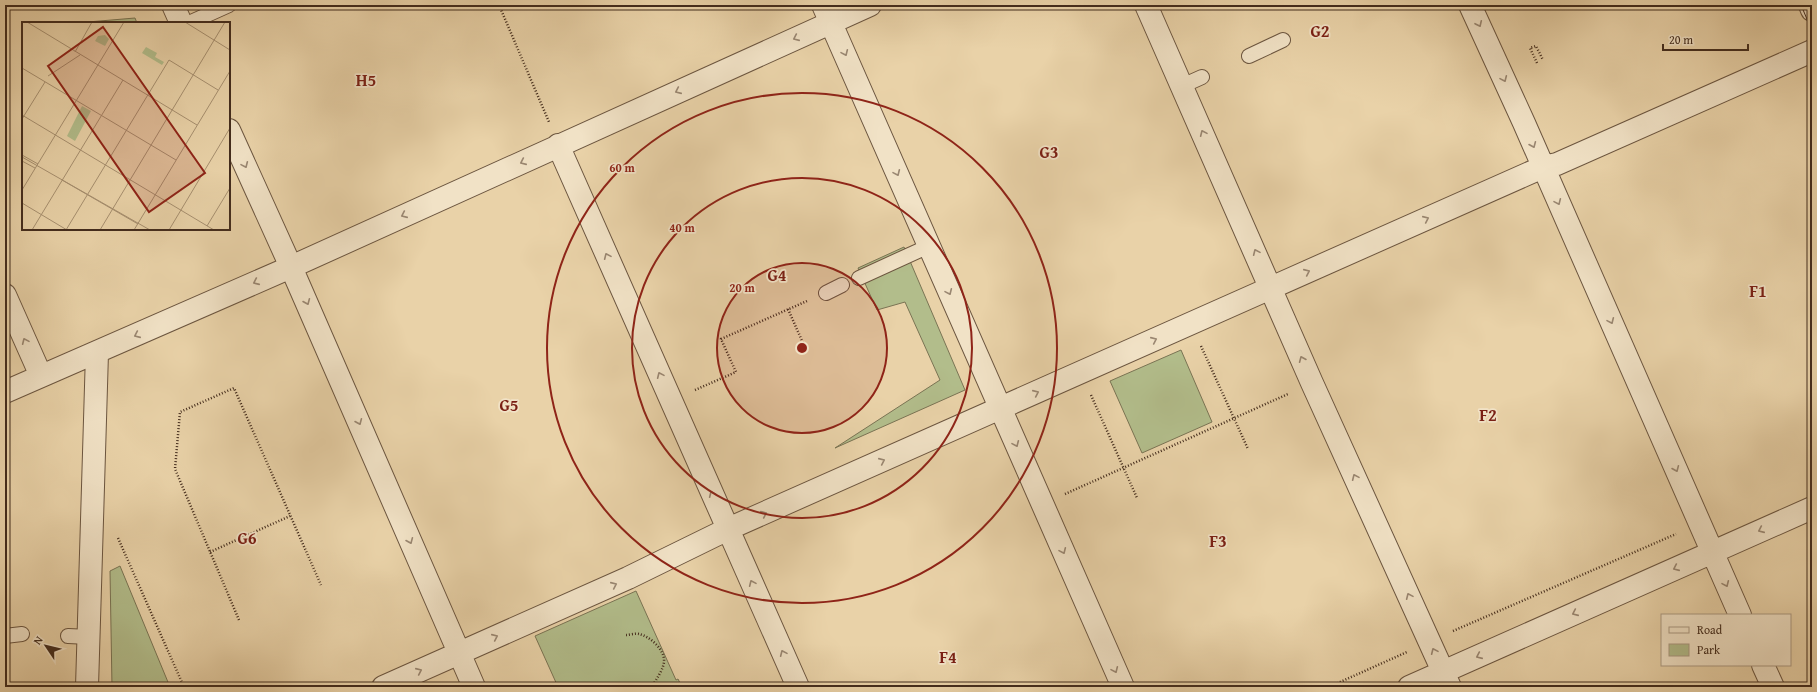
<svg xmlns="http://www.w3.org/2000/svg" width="1817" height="692" viewBox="0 0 1817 692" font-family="'Gentium Book Plus',serif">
  <rect width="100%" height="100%" fill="#e9d2a8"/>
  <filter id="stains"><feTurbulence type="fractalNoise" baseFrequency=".005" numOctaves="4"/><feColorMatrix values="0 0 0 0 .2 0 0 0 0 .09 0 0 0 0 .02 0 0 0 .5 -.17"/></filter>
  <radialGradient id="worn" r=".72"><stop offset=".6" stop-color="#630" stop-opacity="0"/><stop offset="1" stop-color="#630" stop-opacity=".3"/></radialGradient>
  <path fill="#b2bd8b" stroke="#7a7454" d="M135 18 137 23H76Z
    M904 247 965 390 835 448 940 380 905 302 877 310 858 268Z
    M1181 350 1212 422 1142 453 1110 381Z
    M120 566 170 687H112L110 571Z
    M636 591 676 680 678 679 682 687H558L535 636Z"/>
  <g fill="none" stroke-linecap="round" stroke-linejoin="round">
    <g stroke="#6c5640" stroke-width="16">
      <path id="lane" d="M189 23 229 5
        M1249 56 1283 40
        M1182 86 1202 77
        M859 278 929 246
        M826 293 842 285
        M5 636 22 634
        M68 636 89 637"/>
    </g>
    <g stroke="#6c5640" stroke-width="24">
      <path id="street" d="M173 5 181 23
        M823 5 1123 687
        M1146 5 1312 383 1450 687
        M1470 5 1524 123 1740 615
        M1810 5 1812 10
        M229 130 291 267 474 687
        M558 145 798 687
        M5 295 41 376
        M5 392 291 267 870 5
        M1763 665 1773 687
        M87 687 97 353
        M383 687 628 578 728 529 1543 167 1557 164 1812 51
        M1409 687 1812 508"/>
    </g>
    <path stroke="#432c1d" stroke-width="2.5" stroke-dasharray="1 2" stroke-linecap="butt" d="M499 5 549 122
      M1537 63 1530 48 1536 46 1543 60
      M788 309 803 343
      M1201 346 1248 449
      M695 390 736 372 721 339 807 301
      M1091 395 1137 498
      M1065 494 1288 394
      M118 538 184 687
      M210 552 290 516
      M239 620 175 469 180 412 234 388 321 585
      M1453 631 1676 534
      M626 635C630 635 635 633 639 634 649 636 663 648 664 659 665 668 656 679 652 687
      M1329 687 1407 652"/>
    <use href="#lane" stroke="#f1e2c6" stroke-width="14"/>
    <use href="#street" stroke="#f1e2c6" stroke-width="22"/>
    <path stroke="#432c1d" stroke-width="1" d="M1801 5 1812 31"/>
  </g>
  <defs><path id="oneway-chevron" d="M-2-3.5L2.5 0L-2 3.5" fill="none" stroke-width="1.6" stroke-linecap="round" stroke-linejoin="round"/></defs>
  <g stroke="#9a8772">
    <use href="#oneway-chevron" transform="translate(1479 24) rotate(65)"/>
    <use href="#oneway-chevron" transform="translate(796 38) rotate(156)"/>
    <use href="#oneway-chevron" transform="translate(845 53) rotate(66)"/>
    <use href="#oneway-chevron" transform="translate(1504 79) rotate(66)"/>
    <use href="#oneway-chevron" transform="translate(678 91) rotate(156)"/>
    <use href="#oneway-chevron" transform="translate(1203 133) rotate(-114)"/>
    <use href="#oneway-chevron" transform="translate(1533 145) rotate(67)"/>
    <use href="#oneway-chevron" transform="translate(523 162) rotate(156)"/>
    <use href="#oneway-chevron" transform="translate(245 165) rotate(66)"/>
    <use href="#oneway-chevron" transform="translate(897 173) rotate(66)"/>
    <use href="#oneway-chevron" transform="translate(1558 202) rotate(66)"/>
    <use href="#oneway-chevron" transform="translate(404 215) rotate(156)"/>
    <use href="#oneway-chevron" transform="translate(1426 219) rotate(-24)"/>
    <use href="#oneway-chevron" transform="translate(1256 252) rotate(-114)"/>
    <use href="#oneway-chevron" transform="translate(607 256) rotate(-114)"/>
    <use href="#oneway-chevron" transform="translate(1307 272) rotate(-24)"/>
    <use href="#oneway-chevron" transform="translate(256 282) rotate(156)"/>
    <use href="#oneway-chevron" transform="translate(949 292) rotate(66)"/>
    <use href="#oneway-chevron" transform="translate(307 302) rotate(67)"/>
    <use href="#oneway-chevron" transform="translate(1611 321) rotate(66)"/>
    <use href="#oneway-chevron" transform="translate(137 335) rotate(156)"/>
    <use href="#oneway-chevron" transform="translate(1154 340) rotate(-24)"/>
    <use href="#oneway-chevron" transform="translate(25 341) rotate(-114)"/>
    <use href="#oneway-chevron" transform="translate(1302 359) rotate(-113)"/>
    <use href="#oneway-chevron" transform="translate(660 375) rotate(-114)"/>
    <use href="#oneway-chevron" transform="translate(1036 393) rotate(-24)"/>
    <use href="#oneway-chevron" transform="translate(359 422) rotate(67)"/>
    <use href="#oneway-chevron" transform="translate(1016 444) rotate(66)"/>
    <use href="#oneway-chevron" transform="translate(882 461) rotate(-24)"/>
    <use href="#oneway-chevron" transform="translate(1676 469) rotate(67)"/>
    <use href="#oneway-chevron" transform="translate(1355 477) rotate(-114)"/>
    <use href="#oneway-chevron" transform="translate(712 494) rotate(-114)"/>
    <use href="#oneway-chevron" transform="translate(764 514) rotate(-24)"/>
    <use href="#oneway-chevron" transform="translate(1761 530) rotate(156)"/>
    <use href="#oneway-chevron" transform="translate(410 541) rotate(67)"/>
    <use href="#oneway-chevron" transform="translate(1063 551) rotate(66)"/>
    <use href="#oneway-chevron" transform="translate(1676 568) rotate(156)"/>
    <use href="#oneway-chevron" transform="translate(752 583) rotate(-114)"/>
    <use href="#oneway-chevron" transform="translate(1726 584) rotate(66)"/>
    <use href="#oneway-chevron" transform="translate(614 585) rotate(-24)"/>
    <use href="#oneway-chevron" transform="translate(1409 596) rotate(-114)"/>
    <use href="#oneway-chevron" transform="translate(1575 613) rotate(156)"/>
    <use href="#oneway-chevron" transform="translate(495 637) rotate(-24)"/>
    <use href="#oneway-chevron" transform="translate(1434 651) rotate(-114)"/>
    <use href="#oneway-chevron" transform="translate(783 653) rotate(-114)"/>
    <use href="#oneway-chevron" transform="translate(1479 656) rotate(156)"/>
    <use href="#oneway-chevron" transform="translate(1115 670) rotate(66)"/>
    <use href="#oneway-chevron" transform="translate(419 671) rotate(-24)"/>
  </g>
  <circle cx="802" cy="348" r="85" fill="#8f2418" fill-opacity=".12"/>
  <g fill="none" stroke="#8f2418" stroke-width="2">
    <circle cx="802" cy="348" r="85"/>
    <circle cx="802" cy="348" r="170"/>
    <circle cx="802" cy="348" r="255"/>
  </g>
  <g text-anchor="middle" stroke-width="3.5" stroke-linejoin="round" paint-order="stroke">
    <g font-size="17" font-weight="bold" fill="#7a1f14" stroke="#f1e2c6">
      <text x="1320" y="37">G2</text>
      <text x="366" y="86">H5</text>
      <text x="1049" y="158">G3</text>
      <text x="777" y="281">G4</text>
      <text x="1758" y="297">F1</text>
      <text x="509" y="411">G5</text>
      <text x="1488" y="421">F2</text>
      <text x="247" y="544">G6</text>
      <text x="1218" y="547">F3</text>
      <text x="948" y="663">F4</text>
    </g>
  </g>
  <g transform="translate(22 22)">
    <rect width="208" height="208" fill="#e9d2a8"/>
    <path d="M83 13 87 17 83 24 73 19 76 14ZM124 25 135 31 133 35 142 40 140 43 120 31ZM60 84 69 89 53 119 45 114Z" fill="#b2bd8b"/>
    <path fill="none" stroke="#a79070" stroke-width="1" d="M5 0 175 103M163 0 208 28M53 30 70 0M0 46 154 138M26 54 58 33M0 93 192 208M0 97 23 60M0 133 16 142M0 135 128 208M0 139 13 146M40 158 116 202M0 168 102 0M0 181 45 208M185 204 208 166M10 208 101 58M44 208 147 38 196 68M78 208 203 0M112 208 208 49M147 208 208 106"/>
    <path fill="#8f2418" fill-opacity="0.15" stroke="#8f2418" stroke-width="2" d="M81 5 183 151 127 190 26 44Z"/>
    <rect width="208" height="208" fill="none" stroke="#432c1d" stroke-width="2"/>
  </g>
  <circle cx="802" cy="348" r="6" fill="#8f2418" stroke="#f1e2c6" stroke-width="2"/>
  <g font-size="12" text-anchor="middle" font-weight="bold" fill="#8f2418" stroke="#f1e2c6" stroke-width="3.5" stroke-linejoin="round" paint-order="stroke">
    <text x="622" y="172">60 m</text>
    <text x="682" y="232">40 m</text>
    <text x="742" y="292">20 m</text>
  </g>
  <rect width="1817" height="692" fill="none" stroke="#e9d2a8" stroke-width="20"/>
  <rect x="6" y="6" width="1805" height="680" fill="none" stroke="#432c1d" stroke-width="2"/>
  <rect x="10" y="10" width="1797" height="672" fill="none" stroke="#432c1d"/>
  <rect x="1661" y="614" width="130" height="52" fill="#f1e2c6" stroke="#ab9982"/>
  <rect x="1669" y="627" width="20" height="6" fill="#f1e2c6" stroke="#ab9982"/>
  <text x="1697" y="634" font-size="12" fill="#432c1d">Road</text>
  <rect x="1669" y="644" width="20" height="12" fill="#b2bd8b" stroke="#ab9982"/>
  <text x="1697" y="654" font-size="12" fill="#432c1d">Park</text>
  <g transform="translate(46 646) rotate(305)" stroke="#f1e2c6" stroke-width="3" paint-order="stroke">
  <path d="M0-3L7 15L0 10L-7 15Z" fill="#432c1d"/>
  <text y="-6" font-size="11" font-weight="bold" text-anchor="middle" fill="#432c1d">N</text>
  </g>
  <path d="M1663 44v6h85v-6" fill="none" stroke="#432c1d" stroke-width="2"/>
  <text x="1669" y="44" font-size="12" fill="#432c1d" stroke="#f1e2c6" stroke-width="3" paint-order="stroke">20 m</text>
  <rect width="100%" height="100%" filter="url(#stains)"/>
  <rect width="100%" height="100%" fill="url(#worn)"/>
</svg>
